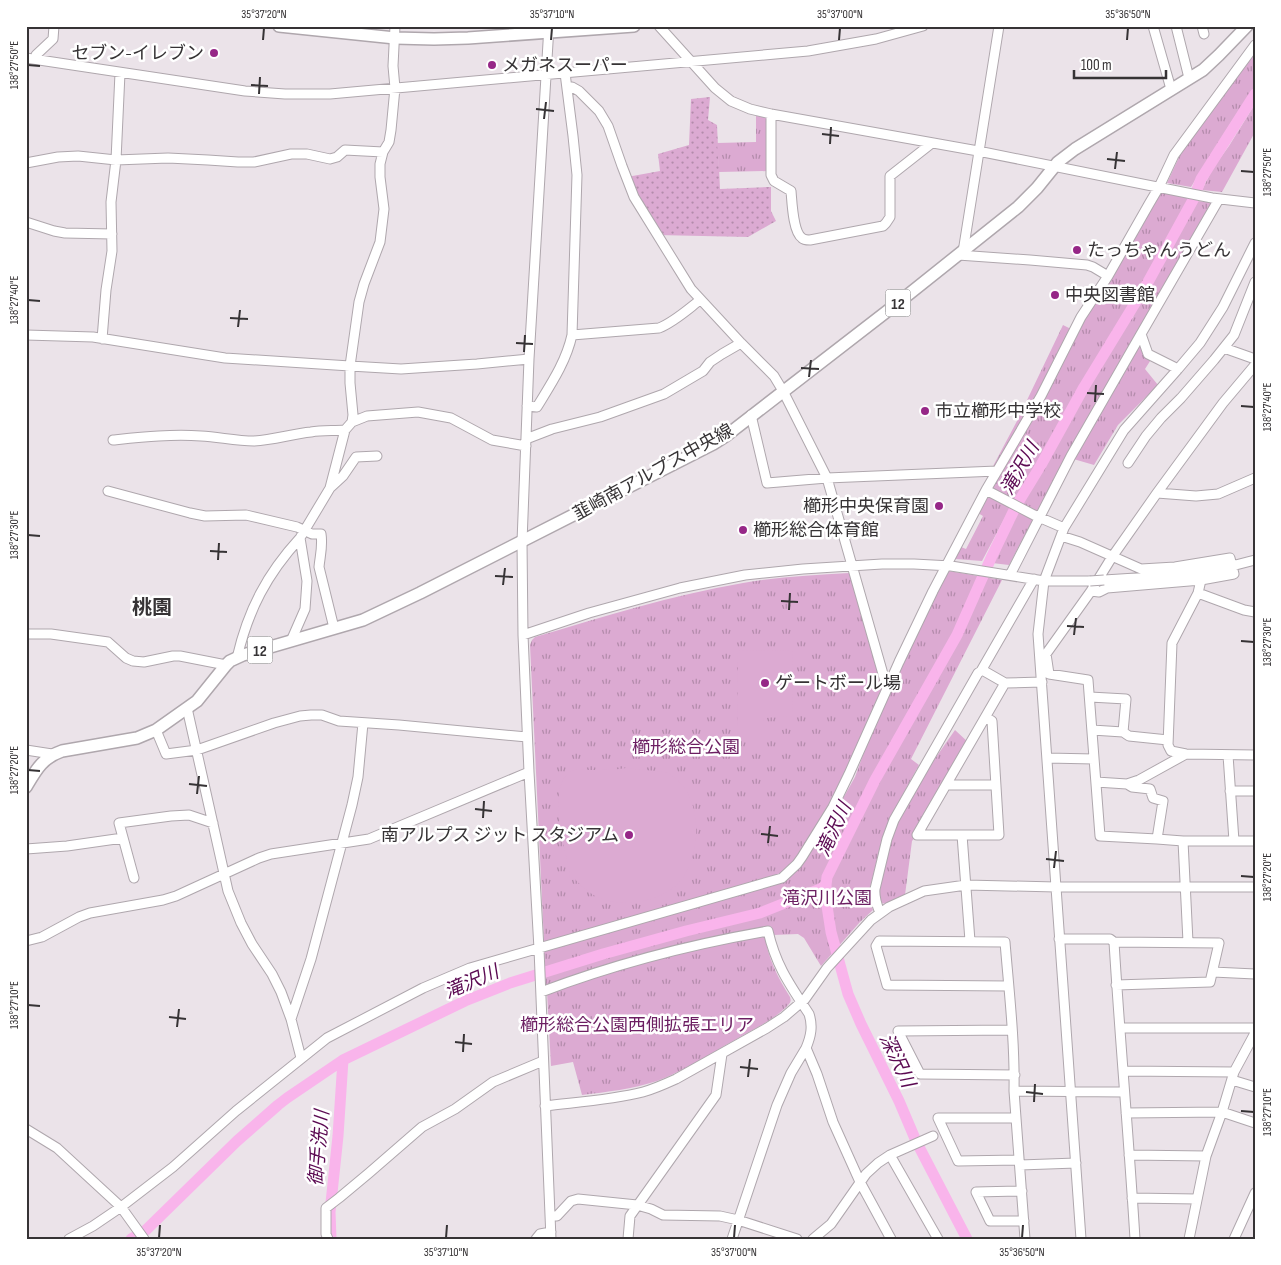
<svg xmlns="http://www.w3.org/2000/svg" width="1281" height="1265" viewBox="0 0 1281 1265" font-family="'Sofia Sans Condensed','Noto Sans JP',sans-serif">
  <defs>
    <pattern id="grass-dots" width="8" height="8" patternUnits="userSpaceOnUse" patternTransform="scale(1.25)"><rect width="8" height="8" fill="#dcaad2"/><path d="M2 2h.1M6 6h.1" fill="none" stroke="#b38bab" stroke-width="1.8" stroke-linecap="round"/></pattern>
    <pattern id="park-tufts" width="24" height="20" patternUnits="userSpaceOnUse" patternTransform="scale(1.25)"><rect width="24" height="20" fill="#dcaad2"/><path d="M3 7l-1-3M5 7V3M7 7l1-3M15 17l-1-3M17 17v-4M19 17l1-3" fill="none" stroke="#b38bab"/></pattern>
  </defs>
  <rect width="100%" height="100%" fill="#ebe3e9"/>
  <path fill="url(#grass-dots)" d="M710 97 708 120 717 125 720 189 771 187V211L776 221 748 237 657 235 627 177 660 171 658 154 689 145 691 99Z"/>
  <path fill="url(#park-tufts)" d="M1255 52V87L1230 124 1206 163C1201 169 1196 179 1191 187L1167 183 1181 153Z
    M1255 104V132L1222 192 1202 190 1213 168 1229 146Z
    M756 116 768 117 769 171 719 172 717 143 756 142Z
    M1159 187 1196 195 1150 277 1088 381 1041 465 1023 494 1011 504 986 490Z
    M1196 201 1214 202 1139 334 1152 358 1145 369 1158 385 1118 425 1094 465 1070 458 1046 504 1041 505 1037 513 1022 505 1129 317 1133 318 1134 310Z
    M1063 325 1073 330 996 470H991L1017 421Z
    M987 494 1011 506 982 561 955 559 961 547 966 549 983 516 978 513Z
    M1019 510 1035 516 1009 565 992 563Z
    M949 571 1002 580 911 759 919 765 896 807 880 847 868 896 873 910 860 922 821 966 804 938 798 934 773 935 771 926 743 931 618 964 546 988 544 950 785 880 795 872 802 863 831 815 841 802 855 777 871 733 925 614Z
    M849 573 853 574 884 689 825 815 796 862 781 873 663 910 547 944 544 942 530 645 532 640 535 637C603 617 672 595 743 583 778 577 814 575 849 573Z
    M955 730 969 743 917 835 912 841 905 895 887 904 881 903 878 894 890 843 896 827 904 810 925 773Z
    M765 934C767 957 778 978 790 997 791 1001 791 1001 789 1004 776 1019 752 1030 735 1040 709 1054 684 1071 657 1081 632 1089 607 1092 582 1095L573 1062 551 1066 547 992 662 957Z"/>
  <path fill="#dcaad2" d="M793 650 792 716 764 718 761 735H737L738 651Z
    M626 768C633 769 664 771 668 773 699 791 702 836 689 866 687 870 685 876 682 879 664 902 623 909 597 897 589 893 580 885 574 878H569L570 872C565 850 544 780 575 770 581 769 586 770 591 770 603 770 614 770 626 768Z"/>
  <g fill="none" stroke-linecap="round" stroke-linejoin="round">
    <path stroke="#f9b4eb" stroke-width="11" d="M131 1239 146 1230 237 1141 278 1105 287 1098 343 1060 465 1001 510 983 603 954 686 931 760 913 820 889 826 885
      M331 1239 330 1212 338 1136 343 1060
      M967 1239 916 1141 899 1101 861 1024 848 994 831 932 827 906 826 885 827 877 875 780 957 635 991 558 1016 506 1041 465 1084 387 1148 282 1193 200 1201 179 1255 94"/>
    <g stroke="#afa7ad" stroke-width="11">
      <path id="minor" d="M549 26 529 359 522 542 523 635 529 772 539 949 551 1239
        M659 26 715 88 731 101 750 109 771 114 978 151 1212 198 1255 203
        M1153 26 1171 89
        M1176 26 1189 78
        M1202 26 1204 34
        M26 58 245 91 285 94H330L808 51 876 39 923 26
        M35 59 36 55 53 39 54 26
        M567 87H572L579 91 599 111 608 126 622 166 634 197 691 289 741 343 774 376 783 391 827 478 887 688
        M771 114V175L774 181 791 191C792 202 793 232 802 238 804 240 807 240 810 240L883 226 886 223 890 217V176L932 143
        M26 163 58 157 78 156 116 160 168 158 208 160 238 162H254L291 154H307L330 159 337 157 345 150 383 152
        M26 222 54 231 65 233 112 234
        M963 252 999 26
        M958 255 1030 260 1087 265 1093 267 1108 276
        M26 335 93 337 225 358 350 366 401 369 477 364 529 359
        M572 335 659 328C674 322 687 310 700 300
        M102 339 106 290 112 251 111 202 116 160 120 73
        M1224 348 1255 359
        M1255 365 1223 403 1157 493 1112 557 1091 591 1046 654 1049 674 1088 680 1100 836 1157 839 1183 841H1255
        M1178 369 1148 354 1141 334 1219 199
        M527 406 537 407C551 384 566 362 572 335L577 175 573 136 565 73
        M751 415 767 483 827 478 997 471
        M352 422 353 415 350 383V366L359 302 364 284 380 242 384 209 380 177V164L383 152 389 142 391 130 395 88 393 66 395 26
        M526 439 552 429 600 417 664 394 703 371 710 362 722 354 741 343
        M113 440C143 437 171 434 201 436 219 437 236 441 254 441 273 440 292 434 311 432 322 430 334 431 345 430
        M1128 463 1146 436 1161 418 1181 398 1214 360 1234 335 1255 282
        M330 488 343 476 356 457 377 456
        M986 490 1034 515 1064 528
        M108 491 190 513 205 516 246 515 297 527 312 534H321C323 546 320 556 319 567L334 628
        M1157 493 1196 496 1218 494 1255 478
        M1061 536 1080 542 1141 569 1175 567 1230 558 1234 574 1201 580 1107 588 1099 592 1091 591
        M1010 575 1071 456 1141 334
        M1104 580C1155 577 1206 574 1255 560
        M1201 580 1198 593 1172 643 1168 745 1171 751 1186 754 1255 755
        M1198 593 1244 610 1255 612
        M26 634H51L108 642 126 658 133 661 144 662 173 656H180L226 665
        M523 635 589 613 680 588 745 575 803 569 882 564H914L951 566 1044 581H1090
        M291 641 305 609 307 581 300 538 330 488 345 430 352 422 367 416 418 412 451 418 492 440 526 446
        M237 658C248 610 267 574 300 538
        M981 671 1034 579
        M1090 697 1126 699 1123 732 1092 730
        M187 708 228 891 241 923 252 944 272 974 281 992 291 1019 301 1058
        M986 717 992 721 999 835H917L1005 683
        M156 730 166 754 197 750 274 723 300 716 311 715H322L339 721 399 725 527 737
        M1123 732 1129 736 1168 740
        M26 750 52 754
        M1228 755 1234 841
        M1047 758 1094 759
        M1096 782 1127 784 1139 780 1186 754
        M1127 784 1132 787 1150 789 1153 798 1163 801 1157 839
        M946 785H996
        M1230 791H1255
        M962 835 970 941
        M1183 841 1188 942
        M26 849 67 846 123 838
        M134 878 119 823 171 816 189 815 213 823
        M880 913C877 905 874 898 875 889L887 839 894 820 978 673 981 671H984L1005 683 1042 682
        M1059 939H1110L1114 942
        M26 941 42 937 79 917 90 913 163 900 176 896 259 858 271 854 369 839 529 772
        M1213 972 1255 974
        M1116 985 1210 982 1219 943 1114 942C1120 1041 1129 1140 1135 1239
        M1008 986 887 985 876 946 879 941 1005 942C1009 991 1015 1042 1014 1091L1025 1239
        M541 992C612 965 693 944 768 931 776 966 790 985 809 1014 813 1026 811 1036 806 1048L817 1074 833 1122 860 1182 891 1239
        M291 1019 311 959 352 805 358 777 363 723
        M1120 1028H1255
        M1011 1030 898 1031 920 1074 1015 1075
        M1123 1071 1234 1072
        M1232 1080 1255 1087
        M1014 1091 1124 1092
        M545 1106C578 1102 611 1100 643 1092 654 1089 665 1084 676 1079L767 1028 784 1017 805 999 827 968 871 920 889 907 924 891 966 885 1056 887H1255
        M1126 1113 1222 1112 1255 1123
        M1016 1118H938L958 1161 1019 1160
        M26 1129 57 1148 121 1207 144 1239
        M890 1155 938 1239
        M1129 1155 1206 1156
        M1020 1165 1076 1163
        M1022 1191 976 1192 990 1221H1024
        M1132 1198 1197 1199
        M550 1216H557L571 1201 578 1199 637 1205 651 1209 663 1215 720 1216 738 1220 797 1239
        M69 1239 93 1226 121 1207 173 1167 236 1111 327 1038 423 988 470 968 782 878 797 864 802 857 833 807 849 774 899 662 933 591 986 490 1041 396 1081 317 1108 276 1149 204 1159 187 1174 155 1255 45
        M328 1239 326 1234V1208L339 1198 369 1173 422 1127 455 1109 493 1082 543 1061
        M536 1239 540 1234 551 1232
        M628 1239 630 1216 716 1095 722 1054
        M732 1239 777 1105 791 1073 806 1048
        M813 1239 831 1224 866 1174 878 1163 890 1155 933 1136
        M1081 1239 1038 634 1044 581 1064 528 1124 430 1178 369 1200 343 1223 307 1255 243
        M1189 1239 1206 1156 1222 1112 1234 1072 1255 1033
        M1234 1239 1255 1193"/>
    </g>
    <g stroke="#afa7ad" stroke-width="14">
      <path id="major" d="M279 26 395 38 434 39 468 38 634 26
        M26 787C36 770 42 758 62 751L137 738 156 730 197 701 226 665 230 661 243 655 363 620 420 593 713 444 727 435 899 302 1018 207 1037 188 1058 162 1075 149 1203 70 1219 55 1247 26"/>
    </g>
    <use href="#minor" stroke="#fff" stroke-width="9"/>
    <use href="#major" stroke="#fff" stroke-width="11"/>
    <g stroke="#afa7ad" stroke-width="11" stroke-linecap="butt">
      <path id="minor-bridge" d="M1090 581 1104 580"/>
    </g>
    <use href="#minor-bridge" stroke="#fff" stroke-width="9"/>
  </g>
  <path fill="none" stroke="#363335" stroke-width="2" d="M263 40 264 28M551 40 552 28M839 40 840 28M1127 40 1128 28M28 65 40 66M251 85 268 86M259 94 260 77M536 109 554 111M544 119 546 102M822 134 839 136M830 144 831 127M1107 159 1125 161M1115 169 1117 152M1241 171 1254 172M28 300 40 301M230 318 248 319M238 327 240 310M516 343 533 344M524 352 525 335M801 368 819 369M809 377 811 360M1087 393 1104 394M1095 402 1096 385M1241 406 1254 407M28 535 40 536M210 551 227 552M218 560 219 543M495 576 513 577M503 585 505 568M781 601 798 602M789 610 790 593M1067 626 1084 627M1074 635 1076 618M1241 641 1254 642M28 770 40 771M189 784 207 786M197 794 199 776M475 809 492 811M483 818 484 801M761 834 778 836M768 843 770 826M1046 859 1064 861M1054 868 1056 851M1241 876 1254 877M28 1005 40 1006M169 1017 186 1019M177 1027 179 1009M455 1042 472 1044M463 1052 464 1034M740 1067 758 1069M748 1077 750 1059M1026 1092 1043 1094M1034 1102 1035 1084M1241 1111 1254 1112M159 1238 160 1225M446 1238 447 1225M734 1238 735 1225M1022 1238 1023 1225"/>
  <g fill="#962787" stroke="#fff" stroke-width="2">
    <circle cx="214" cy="53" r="5"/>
    <circle cx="492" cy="65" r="5"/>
    <circle cx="1077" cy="250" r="5"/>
    <circle cx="1055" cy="295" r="5"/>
    <circle cx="925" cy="411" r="5"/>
    <circle cx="939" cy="506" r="5"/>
    <circle cx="743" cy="530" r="5"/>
    <circle cx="765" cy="683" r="5"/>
    <circle cx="629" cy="835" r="5"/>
  </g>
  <g text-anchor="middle" stroke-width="5" stroke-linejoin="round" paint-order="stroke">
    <g fill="#fff" stroke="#727072" stroke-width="1">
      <rect x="885.5" y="289.5" width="25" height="27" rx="4"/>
      <rect x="247.5" y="636.5" width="25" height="27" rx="4"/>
    </g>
    <g font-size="16" font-weight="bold" fill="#363335">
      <text x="898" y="309">12</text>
      <text x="260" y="656">12</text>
    </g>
    <g font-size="18" fill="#363335" stroke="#fff" text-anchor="start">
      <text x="204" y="59" text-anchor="end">セブン-イレブン</text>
      <text x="502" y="71">メガネスーパー</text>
      <text x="1087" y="256">たっちゃんうどん</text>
      <text x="1065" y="301">中央図書館</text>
      <text x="935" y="417">市立櫛形中学校</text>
      <text x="929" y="512" text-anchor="end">櫛形中央保育園</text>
      <text x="753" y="536">櫛形総合体育館</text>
      <text x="775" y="689">ゲートボール場</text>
      <text x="619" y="841" text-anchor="end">南アルプス ジット スタジアム</text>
    </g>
    <g font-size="18" fill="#363335" stroke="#fff">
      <text transform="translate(653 472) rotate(-29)" y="6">韮崎南アルプス中央線</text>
    </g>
    <g font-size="18" fill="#6c1e62" stroke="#fff">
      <text x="686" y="753">櫛形総合公園</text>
      <text x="827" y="904">滝沢川公園</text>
      <text x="637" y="1031">櫛形総合公園西側拡張エリア</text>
    </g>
    <g font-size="19" font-style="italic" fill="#5b0952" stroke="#fff">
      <text transform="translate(1019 468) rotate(-60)" y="7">滝沢川</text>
      <text transform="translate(833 829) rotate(-65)" y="7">滝沢川</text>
      <text transform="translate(471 981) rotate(-23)" y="7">滝沢川</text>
      <text transform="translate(898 1060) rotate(65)" y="7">深沢川</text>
      <text transform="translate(318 1148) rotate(-85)" y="7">御手洗川</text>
    </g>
    <g font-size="20" font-weight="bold" fill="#363335" stroke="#fff">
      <text x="152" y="614">桃園</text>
    </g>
  </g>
  <rect width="1281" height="1265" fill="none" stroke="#ffffff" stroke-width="55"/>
  <path d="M1074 70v8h92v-8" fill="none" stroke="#363335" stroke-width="2.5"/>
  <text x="1081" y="70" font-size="15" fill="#363335" stroke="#ffffff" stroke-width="4" paint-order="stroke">100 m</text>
  <rect x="28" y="28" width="1226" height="1210" fill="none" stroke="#363335" stroke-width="2"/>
  <g font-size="12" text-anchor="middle" fill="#363335">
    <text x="264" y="18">35°37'20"N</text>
    <text x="552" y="18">35°37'10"N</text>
    <text x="840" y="18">35°37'00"N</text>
    <text x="1128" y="18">35°36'50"N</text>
    <text transform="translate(14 65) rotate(-90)" y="4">138°27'50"E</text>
    <text transform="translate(1267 172) rotate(-90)" y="4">138°27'50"E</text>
    <text transform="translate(14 300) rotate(-90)" y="4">138°27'40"E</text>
    <text transform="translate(1267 407) rotate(-90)" y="4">138°27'40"E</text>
    <text transform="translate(14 535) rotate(-90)" y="4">138°27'30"E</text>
    <text transform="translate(1267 642) rotate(-90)" y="4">138°27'30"E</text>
    <text transform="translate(14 770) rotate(-90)" y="4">138°27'20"E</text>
    <text transform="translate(1267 877) rotate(-90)" y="4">138°27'20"E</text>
    <text transform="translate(14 1005) rotate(-90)" y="4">138°27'10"E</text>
    <text transform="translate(1267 1112) rotate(-90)" y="4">138°27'10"E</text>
    <text x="159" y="1256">35°37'20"N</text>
    <text x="446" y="1256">35°37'10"N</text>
    <text x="734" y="1256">35°37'00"N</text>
    <text x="1022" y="1256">35°36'50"N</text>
  </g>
</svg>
